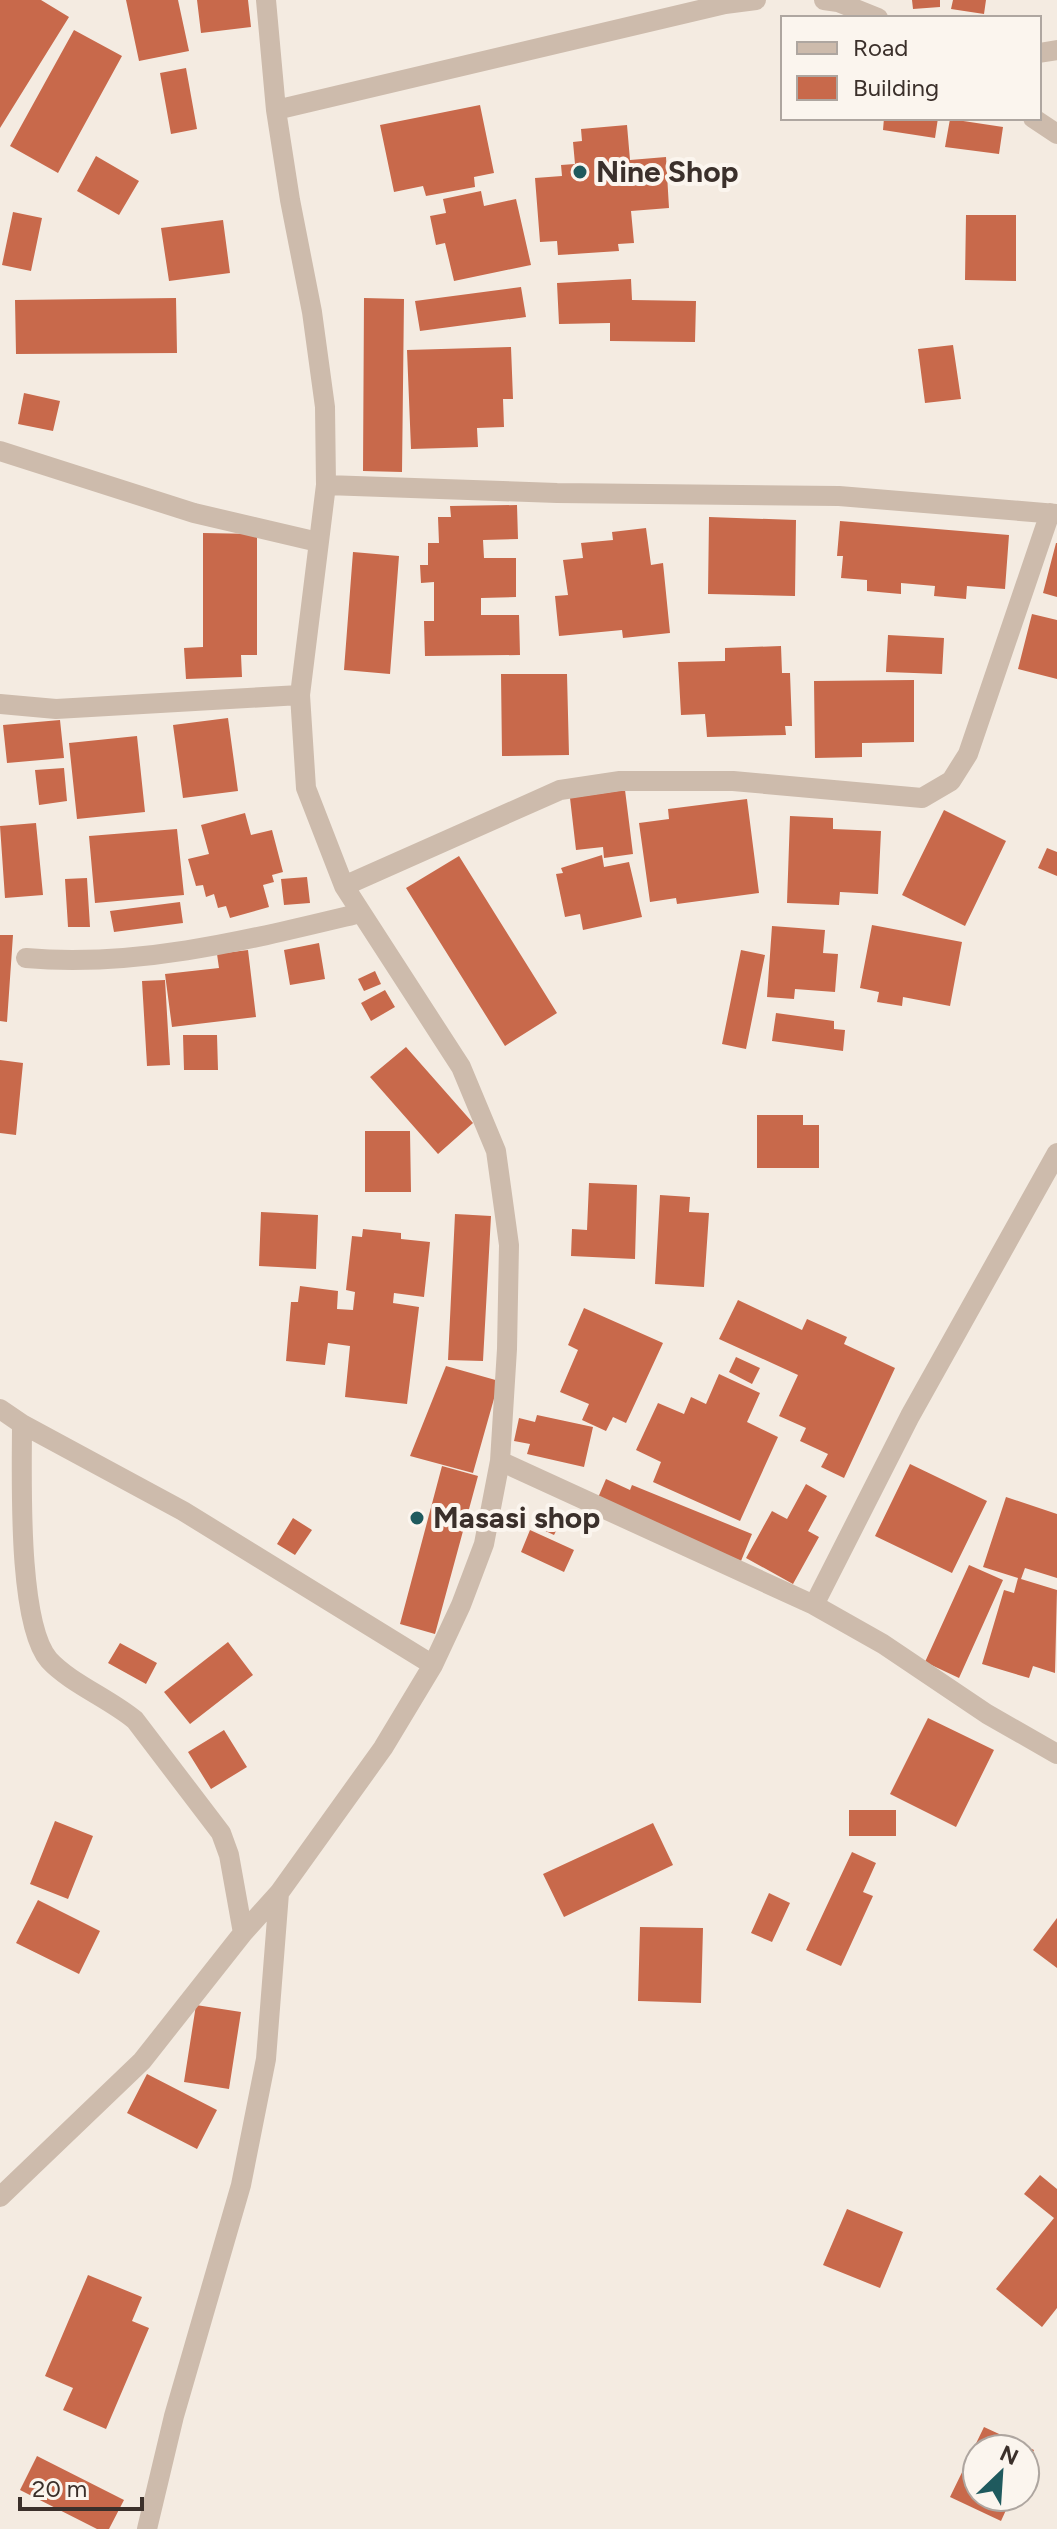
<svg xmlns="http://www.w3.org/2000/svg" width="1057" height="2529" viewBox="0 0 1057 2529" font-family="Figtree,sans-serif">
  <rect width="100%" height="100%" fill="#f4ebe1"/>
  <path fill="#c8694b" d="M0 0H41L69 17 0 128Z
    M126 0H178L189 51 139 61Z
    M197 0H248L251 27 201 33Z
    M912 0H940V7L913 9Z
    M953 0H986L984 14 951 9Z
    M74 30 122 56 58 173 10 146Z
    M186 68 197 129 171 134 160 73Z
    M480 105 494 173 474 177 475 187 426 196 423 186 394 192 380 125Z
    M884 118H938L935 138 883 130Z
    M950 119 1003 127 999 154 945 147Z
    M627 125 630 160 666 157 669 208 631 211 634 243 618 244 619 251 558 255 557 241 540 242 535 178 562 176 561 165 575 164 573 142 582 141 581 129Z
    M96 156 139 181 119 215 77 191Z
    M481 191 484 206 516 199 531 265 454 281 445 243 436 245 430 216 446 213 443 199Z
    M13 212 42 218 31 271 2 265Z
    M966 215H1016V281L965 280Z
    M223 220 230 273 169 281 161 228Z
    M631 279 632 300 696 301 695 342 610 341V323L559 324 557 283Z
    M521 287 526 317 420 331 415 301Z
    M176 298 177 353 16 354 15 300Z
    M364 298 404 299 402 472 363 471Z
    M953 345 961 399 925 403 918 349Z
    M511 347 513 399H503L504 427 477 428 478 447 411 449 407 350Z
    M24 393 60 401 53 431 18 424Z
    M517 505 518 539 483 540 484 558H516V597L481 598V615H519L520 655 425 656 424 621H434V582L421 583 420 565H428V543H439L438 517H451L450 506Z
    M709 517 796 520 795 596 708 594Z
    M840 521 1009 535 1005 589 967 586 966 599 934 596 935 586 901 583V594L867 591V580L841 578 843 556H837Z
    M646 528 651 565 663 563 670 633 623 638 622 630 559 636 555 596 568 595 563 560 583 558 581 543 613 540 612 532Z
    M203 533 257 534V655H241L242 677 186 679 184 648 203 647Z
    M1056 543H1057V597L1043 593Z
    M353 552 399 556 390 674 344 670Z
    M1032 614 1057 620V679L1018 669Z
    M888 635 944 638 942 674 886 672Z
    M781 646 782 673H790L792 726H785L786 735 707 737 705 714 681 715 678 662 725 661V648Z
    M501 674H567L569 755 502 756Z
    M914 680V742L862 743V757L815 758 814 681Z
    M228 718 238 791 183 798 173 725Z
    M60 720 64 758 7 763 3 725Z
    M137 736 145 812 77 819 69 743Z
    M64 768 67 801 39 805 35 770Z
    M625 790 633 854 604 858 603 847 576 850 570 798Z
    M747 799 759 893 677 904 676 898 650 902 639 823 669 819 668 809Z
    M944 810 1006 841 965 926 902 895Z
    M245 813 251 835 272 830 283 872 272 875 274 882 263 885 269 907 230 918 226 906 218 908 214 894 206 897 203 885 196 886 188 859 209 854 201 825Z
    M790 816 833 818V829L881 831 878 894 840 892 839 905 787 903Z
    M36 823 43 895 5 898 0 826Z
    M177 829 184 895 95 903 89 836Z
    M1047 848 1057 852V876L1038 868Z
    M602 855 604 867 629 862 642 917 583 930 580 914 565 917 556 874 563 873 561 868Z
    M459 856 557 1013 505 1046 406 888Z
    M307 877 310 903 284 905 281 879Z
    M87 878 90 927H68L65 879Z
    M180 902 183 923 114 932 110 911Z
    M872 925 962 942 950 1006 903 997 902 1006 877 1002 879 992 860 988Z
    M772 926 825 930 823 953 838 954 835 992 795 989 794 999 767 997Z
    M0 935H13L7 1022 0 1021Z
    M319 943 325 979 290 985 284 950Z
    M248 950 256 1017 172 1027 165 974 219 968 217 954Z
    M741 950 765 955 746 1049 722 1044Z
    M375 971 381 984 364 991 358 979Z
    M165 980 170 1065 147 1066 142 981Z
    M385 990 395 1007 371 1021 361 1003Z
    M776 1013 834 1021V1029L845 1030 843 1051 772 1041Z
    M183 1035H217L218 1070H184Z
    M406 1047 473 1123 438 1154 370 1077Z
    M0 1060 23 1063 16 1135 0 1133Z
    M757 1115H803V1125H819V1168H757Z
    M365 1131H410L411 1192H365Z
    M589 1183 637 1185 635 1259 571 1256 572 1229 587 1230Z
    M660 1195 690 1197 689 1212 709 1213 704 1287 655 1284Z
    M261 1212 318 1215 316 1269 259 1266Z
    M455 1214 491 1216 483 1361 448 1360Z
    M363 1229 401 1233V1239L430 1242 424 1297 394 1293 393 1303 419 1307 407 1404 345 1397 350 1346 328 1343 325 1365 286 1361 291 1302H298L300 1286 338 1291 337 1309 353 1310 355 1292 346 1290 352 1236 362 1237Z
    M738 1300 802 1330 807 1319 847 1337 844 1344 895 1368 844 1478 821 1467 828 1454 800 1441 806 1428 779 1416 798 1375 719 1339Z
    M584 1308 663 1343 626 1423 613 1417 606 1431 582 1420 589 1404 560 1392 578 1350 568 1345Z
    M736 1357 760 1368 752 1384 729 1372Z
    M446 1366 499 1381 473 1473 410 1456Z
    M719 1374 760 1393 747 1422 778 1437 740 1521 653 1482 661 1462 636 1450 658 1403 684 1414 691 1397 706 1404Z
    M537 1415 593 1427 584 1467 527 1454 530 1444 514 1441 519 1418 535 1422Z
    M910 1464 987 1501 952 1573 875 1536Z
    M442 1466 478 1476 435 1634 400 1624Z
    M606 1479 630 1490 632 1485 752 1534 741 1561 597 1500Z
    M806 1484 827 1496 808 1531 819 1537 793 1584 746 1558 772 1511 787 1519Z
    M1006 1497 1057 1514V1578L1025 1568 1021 1579 1057 1590 1055 1673 1033 1666 1029 1678 982 1664 1004 1590 1014 1593 1018 1578 983 1567Z
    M545 1514 561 1521 554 1535 539 1528Z
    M293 1518 312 1530 295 1555 277 1544Z
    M530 1530 574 1550 564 1572 521 1552Z
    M969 1565 1003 1580 959 1678 925 1662Z
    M228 1642 253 1675 190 1724 164 1692Z
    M120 1643 157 1663 146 1684 108 1663Z
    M928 1718 994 1750 956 1827 890 1794Z
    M224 1730 247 1767 211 1789 188 1752Z
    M849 1810H896V1836H849Z
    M55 1821 93 1836 68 1899 30 1884Z
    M653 1823 673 1865 564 1917 543 1874Z
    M852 1852 876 1863 863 1892 873 1896 841 1966 806 1950Z
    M769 1893 790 1903 772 1942 751 1933Z
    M38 1900 100 1931 79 1974 16 1943Z
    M1057 1918V1968L1033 1950Z
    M640 1927 703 1928 701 2003 638 2001Z
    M196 2005 241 2012 229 2089 184 2082Z
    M147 2074 217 2110 197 2149 127 2113Z
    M1040 2175 1057 2189V2308L1042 2327 996 2289 1054 2218 1024 2194Z
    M847 2209 903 2232 880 2288 823 2265Z
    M88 2275 142 2297 132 2321 149 2328 106 2429 63 2410 73 2388 45 2376Z
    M984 2427 1034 2450 1025 2469V2449H977V2497H1012L1001 2521 950 2497Z
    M37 2456 124 2500 109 2529H97L20 2490Z"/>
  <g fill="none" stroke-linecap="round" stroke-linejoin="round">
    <path stroke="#cdbbac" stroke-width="20" d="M824 0 838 2 878 18
      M1039 53 1057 50
      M276 110 725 4 756 0
      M1033 118 1057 134
      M0 451 194 513 318 542
      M326 485 557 493 839 496 1057 514
      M0 704 56 709 300 695
      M344 886 560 790 620 781H733L922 798 951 781 968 754 1050 513
      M26 958C139 968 252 939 361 913
      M0 1409 22 1424 183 1511 433 1665
      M22 1424C22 1476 17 1623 49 1660 70 1683 110 1699 135 1720L221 1833 229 1855 243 1933
      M500 1461 814 1605 883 1644 987 1714 1057 1754
      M814 1605 910 1416 1057 1153
      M0 2197 142 2061 243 1933 279 1893 383 1748 433 1665 461 1605 484 1544 500 1461 507 1349 509 1245 496 1151 461 1067 344 886 306 788 300 695 326 485 325 407 312 312 290 200 276 110 266 0
      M147 2529 174 2416 241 2185 266 2059 279 1893"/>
  </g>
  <g fill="#1f5a5e" stroke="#fbf5ee" stroke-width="3">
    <circle cx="580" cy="172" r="8"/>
    <circle cx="417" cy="1518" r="8"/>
  </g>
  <g text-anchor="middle" stroke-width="8" stroke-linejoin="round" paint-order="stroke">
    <g font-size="30" font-weight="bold" fill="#3b302b" stroke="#fbf5ee" text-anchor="start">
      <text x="596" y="182">Nine Shop</text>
      <text x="433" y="1528">Masasi shop</text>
    </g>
  </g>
  <rect x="781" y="16" width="260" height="104" fill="#fbf5ee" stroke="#aea6a0" stroke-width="2"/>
  <rect x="797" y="42" width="40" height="12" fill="#cdbbac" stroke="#aea6a0" stroke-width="2"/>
  <text x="853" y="56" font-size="24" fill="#3b302b">Road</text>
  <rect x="797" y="76" width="40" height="24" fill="#c8694b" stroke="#aea6a0" stroke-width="2"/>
  <text x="853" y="96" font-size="24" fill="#3b302b">Building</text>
  <g transform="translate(1001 2473) rotate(25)"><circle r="38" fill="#fbf5ee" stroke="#aea6a0" stroke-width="2"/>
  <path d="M0-6L14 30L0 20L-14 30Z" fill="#1f5a5e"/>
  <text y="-12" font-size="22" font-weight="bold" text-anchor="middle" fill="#3b302b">N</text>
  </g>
  <path d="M20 2497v12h122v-12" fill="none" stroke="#3b302b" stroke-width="4"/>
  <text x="32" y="2497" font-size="24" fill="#3b302b" stroke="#fbf5ee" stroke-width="6" paint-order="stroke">20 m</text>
</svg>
